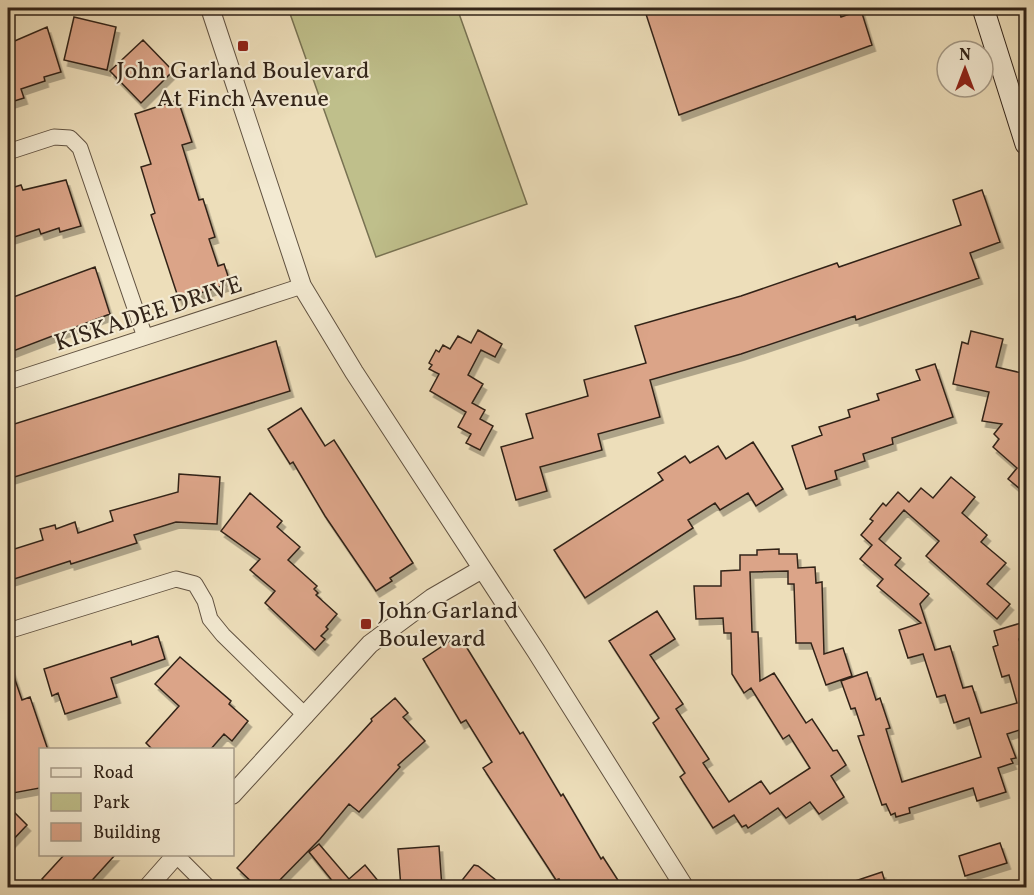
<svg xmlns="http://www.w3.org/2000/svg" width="1034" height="895" viewBox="0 0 1034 895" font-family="Vollkorn,serif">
  <defs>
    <filter id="shadow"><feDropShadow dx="3.5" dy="6" stdDeviation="0" flood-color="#0004"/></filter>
  </defs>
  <rect width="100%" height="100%" fill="#eddeba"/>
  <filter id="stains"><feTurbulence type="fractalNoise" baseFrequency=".00333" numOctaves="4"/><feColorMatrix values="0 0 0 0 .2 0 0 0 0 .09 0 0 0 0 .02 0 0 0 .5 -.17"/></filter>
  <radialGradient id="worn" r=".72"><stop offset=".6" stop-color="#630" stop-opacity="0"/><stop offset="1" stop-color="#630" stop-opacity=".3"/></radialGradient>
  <path fill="#bfbf8b" stroke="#787252" stroke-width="1.5" d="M288 8H457L527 204 376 257Z"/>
  <path fill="#dba488" stroke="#322419" stroke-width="1.5" filter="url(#shadow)" d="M644 8H838L841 17 861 10 872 45 679 115Z
    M74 17 116 27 107 70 64 60Z
    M47 27 61 72 44 77 45 81 21 89 24 98 8 103V53L13 52 10 43Z
    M143 40 173 71 141 103 110 71Z
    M178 100 192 142 182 145 199 200 203 199 215 237 209 239 218 266 224 264 229 279 223 281 225 285 179 300 151 215 155 213 141 167 151 164 135 114Z
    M66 180 81 226 60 232 59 228 41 234 39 229 8 239V189L21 185 23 190Z
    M982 190 1000 242 970 253 979 278 856 320 855 316 741 354 650 380 660 417 598 434 602 450 540 467 547 491 516 500 501 447 533 438 526 414 588 396 584 380 646 363 635 326 741 296 837 263 839 267 961 225 953 200Z
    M95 267 110 314 8 353V299Z
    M478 330 502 344 495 357 481 350 468 375 483 384 472 403 485 410 480 419 493 426 480 450 466 443 471 434 458 427 466 412 430 391 439 374 429 369 432 365 429 363 436 350 439 352 443 345 450 349 458 336 471 343Z
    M971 331 1003 339 996 367 1026 374 1021 399 1026 403V494L1008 479 1017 468 993 447 999 439 994 434 1002 424 982 421 989 392 953 384 962 342 968 344Z
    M276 341 290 391 8 479V426Z
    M935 364 953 417 892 438 893 444 863 454 865 461 835 471 837 479 806 489 792 446 822 435 819 427 850 417 848 410 879 400 877 394 920 380 916 370Z
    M301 408 325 446 334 440 413 563 390 578 392 581 376 591 325 516 293 462 290 464 268 429Z
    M753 442 783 489 756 506 748 493 720 510 715 503 688 520 693 528 585 598 554 550 663 480 658 473 685 456 690 463 718 446 726 459Z
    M179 474 220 477 217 524 176 522 134 535 137 543 71 564 70 561 8 581V551L43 540 40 529 55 525 56 529 75 522 78 533 113 521 110 511 178 492Z
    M951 477 975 497 962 513 987 535 981 542 1006 563 987 584 1010 604 997 619 926 556 939 541 904 510 879 539 901 558 895 565 929 594 920 604 935 650 950 646 963 688 972 686 981 713 1017 703 1009 675 1002 677 993 647 998 645 994 631 1021 623 1025 638 1019 639 1026 663V728L1007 734 1016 758 1011 759 1013 763 998 768 1006 792 977 801 973 788 909 808 910 813 896 817 895 813 891 815 886 804 882 805 858 736 864 735 855 708 851 709 841 681 867 672 876 700 880 698 890 728 886 729 902 782 981 757 969 718 954 723 945 695 937 697 923 654 908 658 899 630 921 623 877 586 883 579 860 559 872 545 861 535 873 521 870 519 883 503 886 506 898 492 909 502 921 488 933 498Z
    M250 493 282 521 277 527 300 547 288 560 317 586 314 589 318 593 316 595 337 614 326 627 328 629 321 636 325 639 315 650 265 603 275 591 250 570 260 559 221 531Z
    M779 549V554H797L798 568 815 567 816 583 822 582 824 654 843 648 852 676 826 685 811 643H796L794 584H788V571L750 572 752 632H758L760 681 774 673 806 723 812 719 833 751 837 750 846 765 831 776 844 797 819 814 810 802 786 818 778 808 748 828 746 825 742 827 734 815 713 828 680 777 685 773 653 723 659 718 609 641 657 611 675 639 650 655 683 704 676 709 709 759 703 763 729 802 761 781 770 794 810 768 789 735 783 739 751 688 744 693 732 674 731 633H724L723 618 696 619 694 586H721V571L740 570V555H757V550Z
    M459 635 520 734 523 732 561 796 563 794 601 859 603 857 623 888H564L559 879 556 880 545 863 483 768 492 762 466 720 461 723 423 659Z
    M158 636 165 659 111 678 117 697 65 714 58 693 52 696 44 669 131 641 132 645Z
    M180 657 231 701 229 704 248 721 232 741 224 734 210 750H153L146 743 179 706 155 684Z
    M10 665 22 700 30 697 48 750H40V788L13 793 8 766V751L12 750 8 735V666Z
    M395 698 408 713 403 717 425 741 398 765 400 767 359 812 349 804 320 839 272 888H258L237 868 372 721 371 719Z
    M8 806 27 825 8 845Z
    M1000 843 1007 863 965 876 959 856Z
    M319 844 349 879 365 865 384 888H338L309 852Z
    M439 846 442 888H401L398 849Z
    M64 855H115L85 888H51L42 879Z
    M474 865 478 866 506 888H456Z
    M882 872 887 888H843V885Z"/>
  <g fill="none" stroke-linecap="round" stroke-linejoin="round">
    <g stroke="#615241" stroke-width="17">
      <path id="minor" d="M8 152 54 137 70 138 80 148 145 337
        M8 382 302 286
        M8 631 176 579 195 584 205 601 210 619 223 635 306 716
        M176 855 209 888"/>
    </g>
    <g stroke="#615241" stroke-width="20">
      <path id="tertiary" d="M210 8 302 286 354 372 536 651 685 888
        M232 795 370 644 432 598 482 569
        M147 888 177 854"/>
    </g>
    <g stroke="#322419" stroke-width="23">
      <path id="secondary" d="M983 8 1026 144"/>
    </g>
    <use href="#minor" stroke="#f3ead2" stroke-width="15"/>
    <use href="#tertiary" stroke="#f3ead2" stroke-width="18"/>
    <use href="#secondary" stroke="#f3ead2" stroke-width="21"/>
  </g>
  <g fill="#8f2418" stroke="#f3ead2" stroke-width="2">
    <rect x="237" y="40" width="12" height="12" rx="3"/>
    <rect x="360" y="618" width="12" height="12" rx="3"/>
  </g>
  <g text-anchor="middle" stroke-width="4.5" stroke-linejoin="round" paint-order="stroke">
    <g font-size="24" fill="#322419" stroke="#f3ead2">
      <text x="243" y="78">John Garland Boulevard<tspan x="243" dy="28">At Finch Avenue</tspan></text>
      <text x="378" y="618" text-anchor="start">John Garland<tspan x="378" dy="28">Boulevard</tspan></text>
    </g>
    <g font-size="24" fill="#322419" stroke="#f3ead2">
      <text transform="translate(148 313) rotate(-18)" y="8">KISKADEE DRIVE</text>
    </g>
  </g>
  <rect width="1034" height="895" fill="none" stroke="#eddeba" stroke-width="30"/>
  <rect x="9" y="9" width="1016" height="877" fill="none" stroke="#322419" stroke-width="3"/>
  <rect x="15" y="15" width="1004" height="865" fill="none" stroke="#322419" stroke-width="1.5"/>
  <rect x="39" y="748" width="195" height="108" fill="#f3ead2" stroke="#a69b88" stroke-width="1.5"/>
  <rect x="51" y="768" width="30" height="9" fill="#f3ead2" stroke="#a69b88" stroke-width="1.5"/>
  <text x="93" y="778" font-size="18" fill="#322419">Road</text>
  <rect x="51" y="793" width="30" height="18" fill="#bfbf8b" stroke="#a69b88" stroke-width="1.5"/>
  <text x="93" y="808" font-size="18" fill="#322419">Park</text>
  <rect x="51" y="823" width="30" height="18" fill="#dba488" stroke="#a69b88" stroke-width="1.5"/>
  <text x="93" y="838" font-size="18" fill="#322419">Building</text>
  <g transform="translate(965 69)"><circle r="28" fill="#f3ead2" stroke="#a69b88" stroke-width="1.5"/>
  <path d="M0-4.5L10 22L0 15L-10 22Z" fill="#8f2418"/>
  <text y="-9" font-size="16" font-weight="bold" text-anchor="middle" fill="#322419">N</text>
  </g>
  <rect width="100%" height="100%" filter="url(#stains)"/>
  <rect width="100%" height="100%" fill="url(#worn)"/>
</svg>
